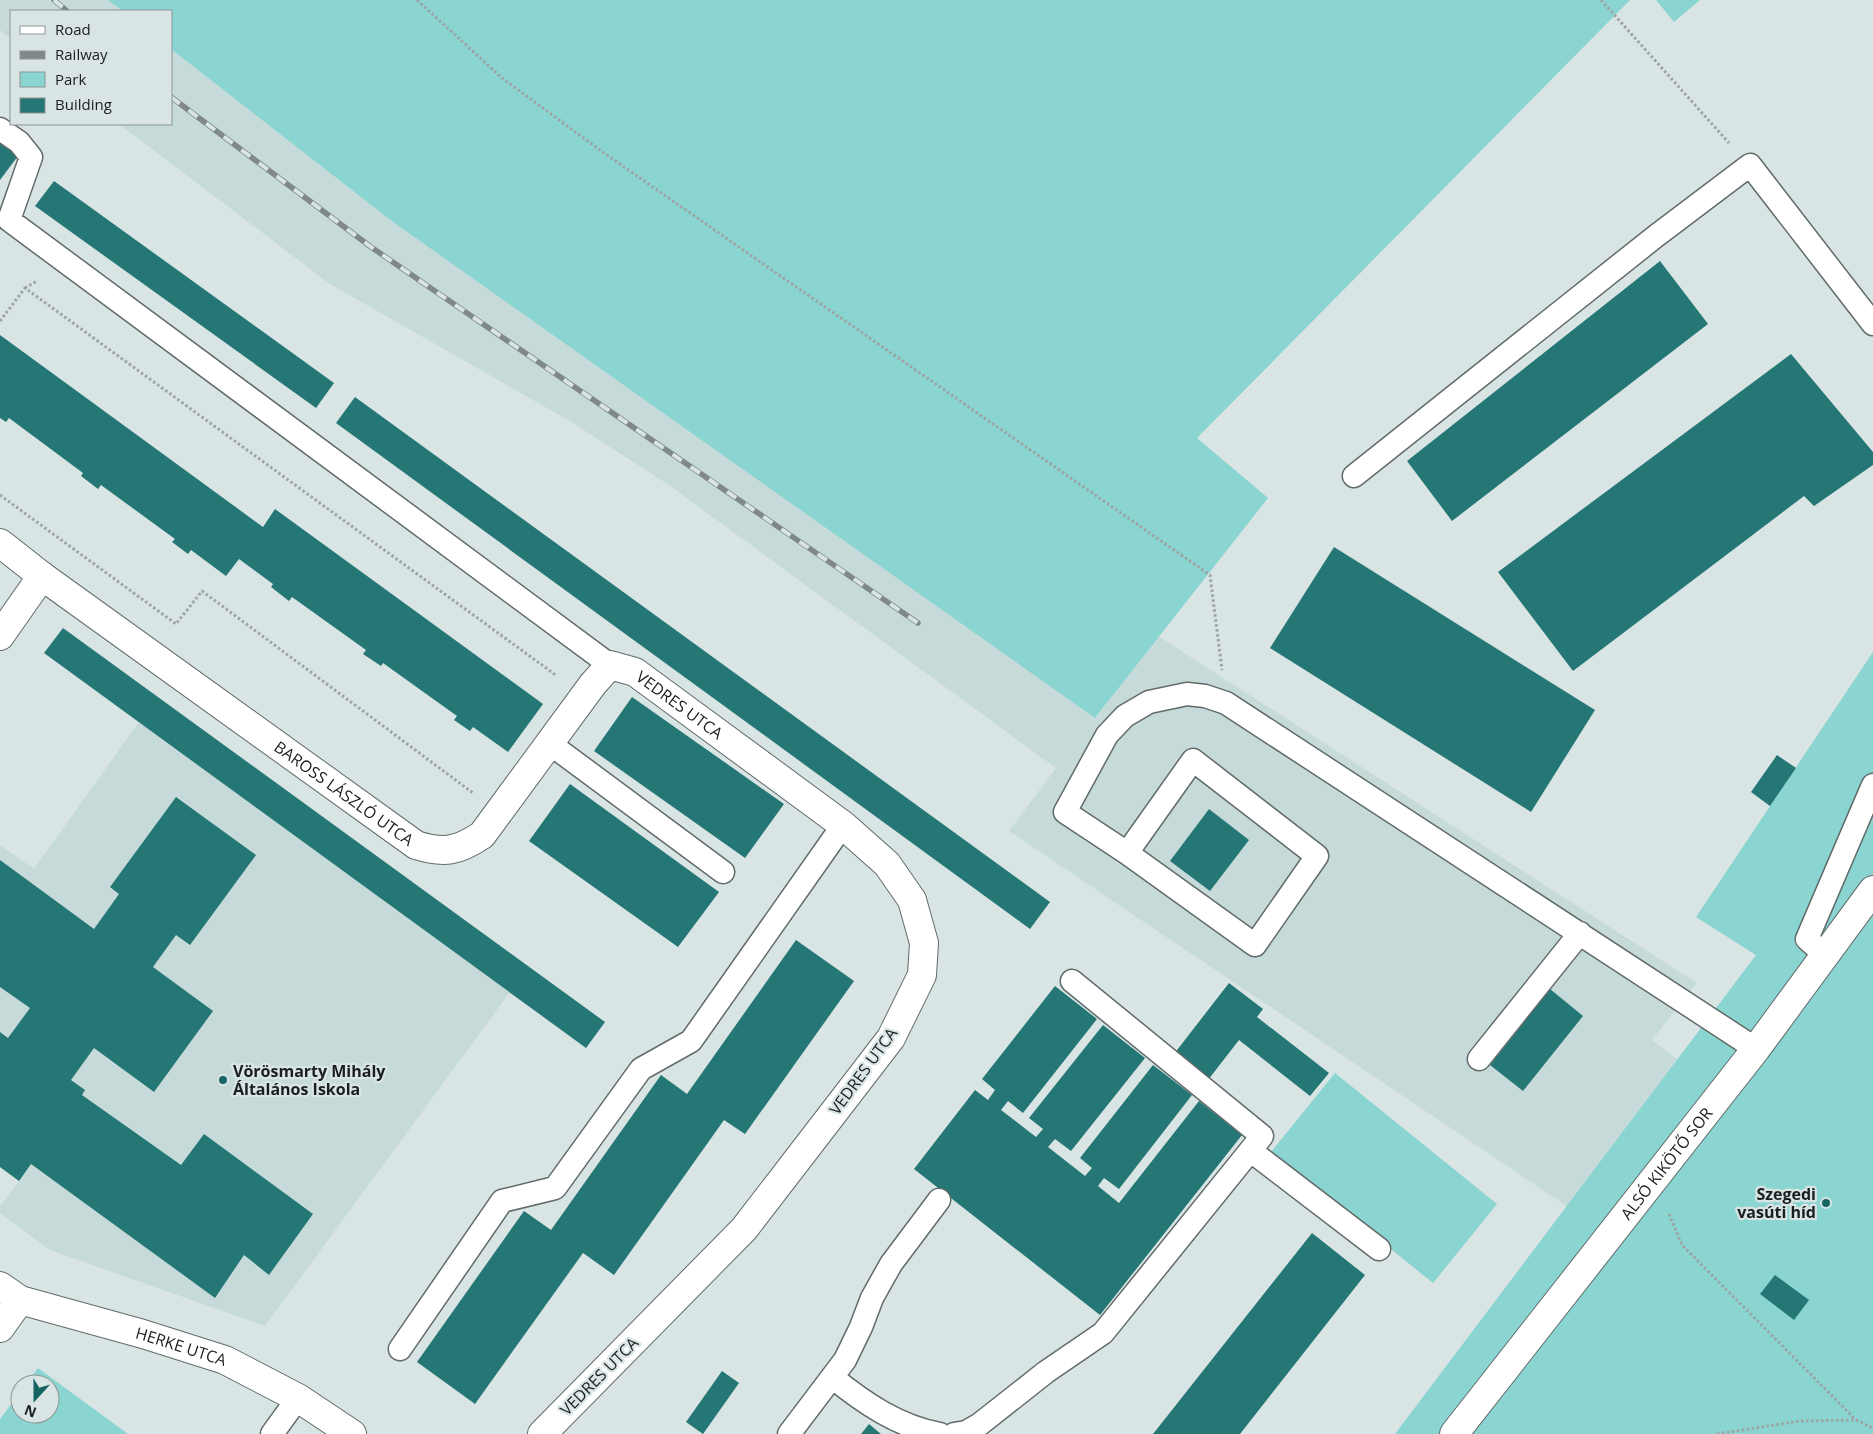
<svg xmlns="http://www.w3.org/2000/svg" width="1873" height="1434" viewBox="0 0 1873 1434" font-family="'Open Sans',sans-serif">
  <rect width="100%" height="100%" fill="#d9e4e4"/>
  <path fill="#c6dbd9" d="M0 0H108L123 11H11V39L0 30Z
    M171 49 393 222 1096 718 1158 636 1697 983 1652 1040 1686 1066 1571 1209 1009 831 1056 768 666 483 568 420 330 284 119 124H171Z
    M139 722 510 992 265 1326 50 1250 0 1213V1206L19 1181 0 1167V845L34 869Z"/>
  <path fill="#8ad4d1" d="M108 0H1630L1197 438 1268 498 1095 718 393 222 171 49V11H123Z
    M1656 0H1700L1674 22Z
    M1873 652V1434H1395L1756 955 1696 917Z
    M1335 1073 1497 1204 1433 1283 1271 1152Z
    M38 1368 128 1434H0V1419L20 1392V1414H50V1384H26Z"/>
  <path fill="#257775" d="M0 142 18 156 0 180Z
    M54 181 334 383 316 408 35 206Z
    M1660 261 1708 324 1452 521 1407 461Z
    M0 335 263 527 275 509 543 704 508 752 473 727 470 731 454 720 457 716 383 663 381 666 363 654 366 650 292 597 289 601 271 587 273 584 239 559 226 576 191 550 188 554 172 542 175 539 101 485 98 489 81 476 83 473 9 418 6 422 0 418Z
    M1791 354 1873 452V465L1814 506 1804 496 1573 671 1498 572Z
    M355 397 1050 902 1030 929 336 423Z
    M1334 547 1595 710 1531 812 1270 648Z
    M63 628 605 1022 586 1048 44 653Z
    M632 697 784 804 745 858 594 751Z
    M1777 755 1796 768 1770 806 1751 792Z
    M570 784 719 892 678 947 529 841Z
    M176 797 256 855 190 945 176 935 153 967 213 1011 154 1092 94 1048 71 1080 85 1090 82 1095 181 1165 204 1134 313 1214 269 1275 244 1255 215 1298 31 1164 19 1181 0 1167V1032L8 1038 30 1008 0 987V860L94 929 119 894 110 887Z
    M1209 809 1249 840 1210 891 1170 861Z
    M796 940 854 981 745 1134 724 1120 614 1275 583 1253 475 1404 417 1362 524 1211 551 1230 661 1075 687 1094Z
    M1229 983 1263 1009 1257 1017 1329 1073 1310 1096 1239 1040 1208 1080 1174 1054Z
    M1055 986 1097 1019 1023 1113 1008 1101 1001 1110 1036 1137 1043 1129 1029 1118 1103 1025 1145 1058 1071 1151 1055 1139 1048 1147 1085 1176 1092 1168 1080 1158 1153 1065 1192 1095 1119 1189 1104 1178 1098 1186 1119 1203 1199 1101 1242 1135 1100 1315 914 1169 975 1090 988 1100 995 1090 982 1079Z
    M1550 989 1583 1016 1523 1091 1490 1065Z
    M1312 1233 1365 1275 1240 1434H1153Z
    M1775 1275 1809 1300 1794 1320 1760 1294Z
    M722 1371 739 1383 703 1434 686 1422Z
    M869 1424 881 1434H861Z"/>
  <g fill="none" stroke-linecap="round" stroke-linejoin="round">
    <g stroke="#616b6a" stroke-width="25">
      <path id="service" d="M0 129 19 142 31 157 9 220 610 665
        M1354 476 1656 236 1750 165 1873 324
        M549 743 723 872
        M1127 853 1193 760 1317 856 1255 945 1127 853 1065 812 1107 735 1125 716 1149 702 1187 694 1205 696 1226 703 1756 1049
        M1825 955 1807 939 1873 785
        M1479 1059 1580 933
        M1251 1151 1379 1249
        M400 1349 502 1201 555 1188 641 1069 691 1041 843 825
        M832 1377C864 1403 899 1427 940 1434
        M272 1434 298 1398
        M789 1434 845 1360 861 1327 872 1298 891 1264 939 1200
        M954 1434 966 1432 980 1424 1046 1372 1103 1333 1262 1136 1072 981"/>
    </g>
    <g stroke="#616b6a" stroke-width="30">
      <g id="minor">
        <path d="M0 543 42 576 0 636"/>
        <path id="s1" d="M42 576 416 845C444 854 458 851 482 835L593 684 610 665 635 672 843 825 887 864 912 900 924 943 922 975 891 1038 744 1229 542 1434"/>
        <path id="s2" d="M0 1286 20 1300 143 1334 225 1360 298 1398 352 1434"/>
        <path d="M0 1328 20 1300"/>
        <path id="s3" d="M1454 1434 1756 1049 1873 890"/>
      </g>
    </g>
    <path stroke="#9ca4a4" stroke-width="3" stroke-dasharray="2.5 2.5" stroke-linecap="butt" d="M417 0 502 78 604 153 1210 575 1222 670
      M1601 0 1729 143
      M25 288 37 281
      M0 321 25 288 557 676
      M0 495 176 624 202 591 473 793
      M1669 1214 1682 1245 1856 1420
      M1717 1434 1800 1421 1856 1420 1873 1428"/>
    <use href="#service" stroke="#fff" stroke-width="22"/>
    <use href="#minor" stroke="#fff" stroke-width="28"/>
    <g stroke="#808888" stroke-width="5.5">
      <path id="rail" d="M54 0 67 11
        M171 97 371 247 918 623"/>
    </g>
    <use href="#rail" stroke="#d9e4e4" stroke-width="4" stroke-dasharray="11" stroke-linecap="butt"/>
  </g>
  <g fill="#166563" stroke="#d9e4e4" stroke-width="2">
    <circle cx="223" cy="1080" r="5"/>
    <circle cx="1826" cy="1203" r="5"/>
  </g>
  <g text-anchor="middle" stroke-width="4.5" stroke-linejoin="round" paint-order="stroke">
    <g font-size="16" fill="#1a1e1e" stroke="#d9e4e4">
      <text dy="6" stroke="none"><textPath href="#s1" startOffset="825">VEDRES UTCA</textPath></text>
      <text dy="6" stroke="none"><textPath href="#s1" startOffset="372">BAROSS LÁSZLÓ UTCA</textPath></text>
      <text transform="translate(863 1071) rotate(-54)" y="6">VEDRES UTCA</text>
      <text dy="6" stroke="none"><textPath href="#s3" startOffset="344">ALSÓ KIKÖTŐ SOR</textPath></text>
      <text dy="6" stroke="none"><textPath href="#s2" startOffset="192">HERKE UTCA</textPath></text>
      <text transform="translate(599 1376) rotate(-45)" y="6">VEDRES UTCA</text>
    </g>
    <g font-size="16" font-weight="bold" fill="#1a1e1e" stroke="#d9e4e4" text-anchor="start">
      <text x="233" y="1077">Vörösmarty Mihály<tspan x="233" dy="18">Általános Iskola</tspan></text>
      <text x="1816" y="1200" text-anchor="end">Szegedi<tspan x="1816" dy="18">vasúti híd</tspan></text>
    </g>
  </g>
  <rect x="10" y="10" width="162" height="115" fill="#d9e4e4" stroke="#8d9595"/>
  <rect x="20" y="26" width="25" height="8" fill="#ffffff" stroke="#8d9595"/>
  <text x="55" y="35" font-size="15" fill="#1a1e1e">Road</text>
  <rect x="20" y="51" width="25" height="8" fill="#808888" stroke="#8d9595"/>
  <text x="55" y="60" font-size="15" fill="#1a1e1e">Railway</text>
  <rect x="20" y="72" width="25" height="15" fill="#8ad4d1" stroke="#8d9595"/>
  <text x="55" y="85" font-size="15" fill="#1a1e1e">Park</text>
  <rect x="20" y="98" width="25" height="15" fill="#257775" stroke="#8d9595"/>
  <text x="55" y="110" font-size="15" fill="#1a1e1e">Building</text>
  <g transform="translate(35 1399) rotate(201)"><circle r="24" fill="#d9e4e4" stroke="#8d9595"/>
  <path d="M0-4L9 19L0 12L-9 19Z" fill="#166563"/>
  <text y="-8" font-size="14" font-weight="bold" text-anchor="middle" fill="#1a1e1e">N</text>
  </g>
</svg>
